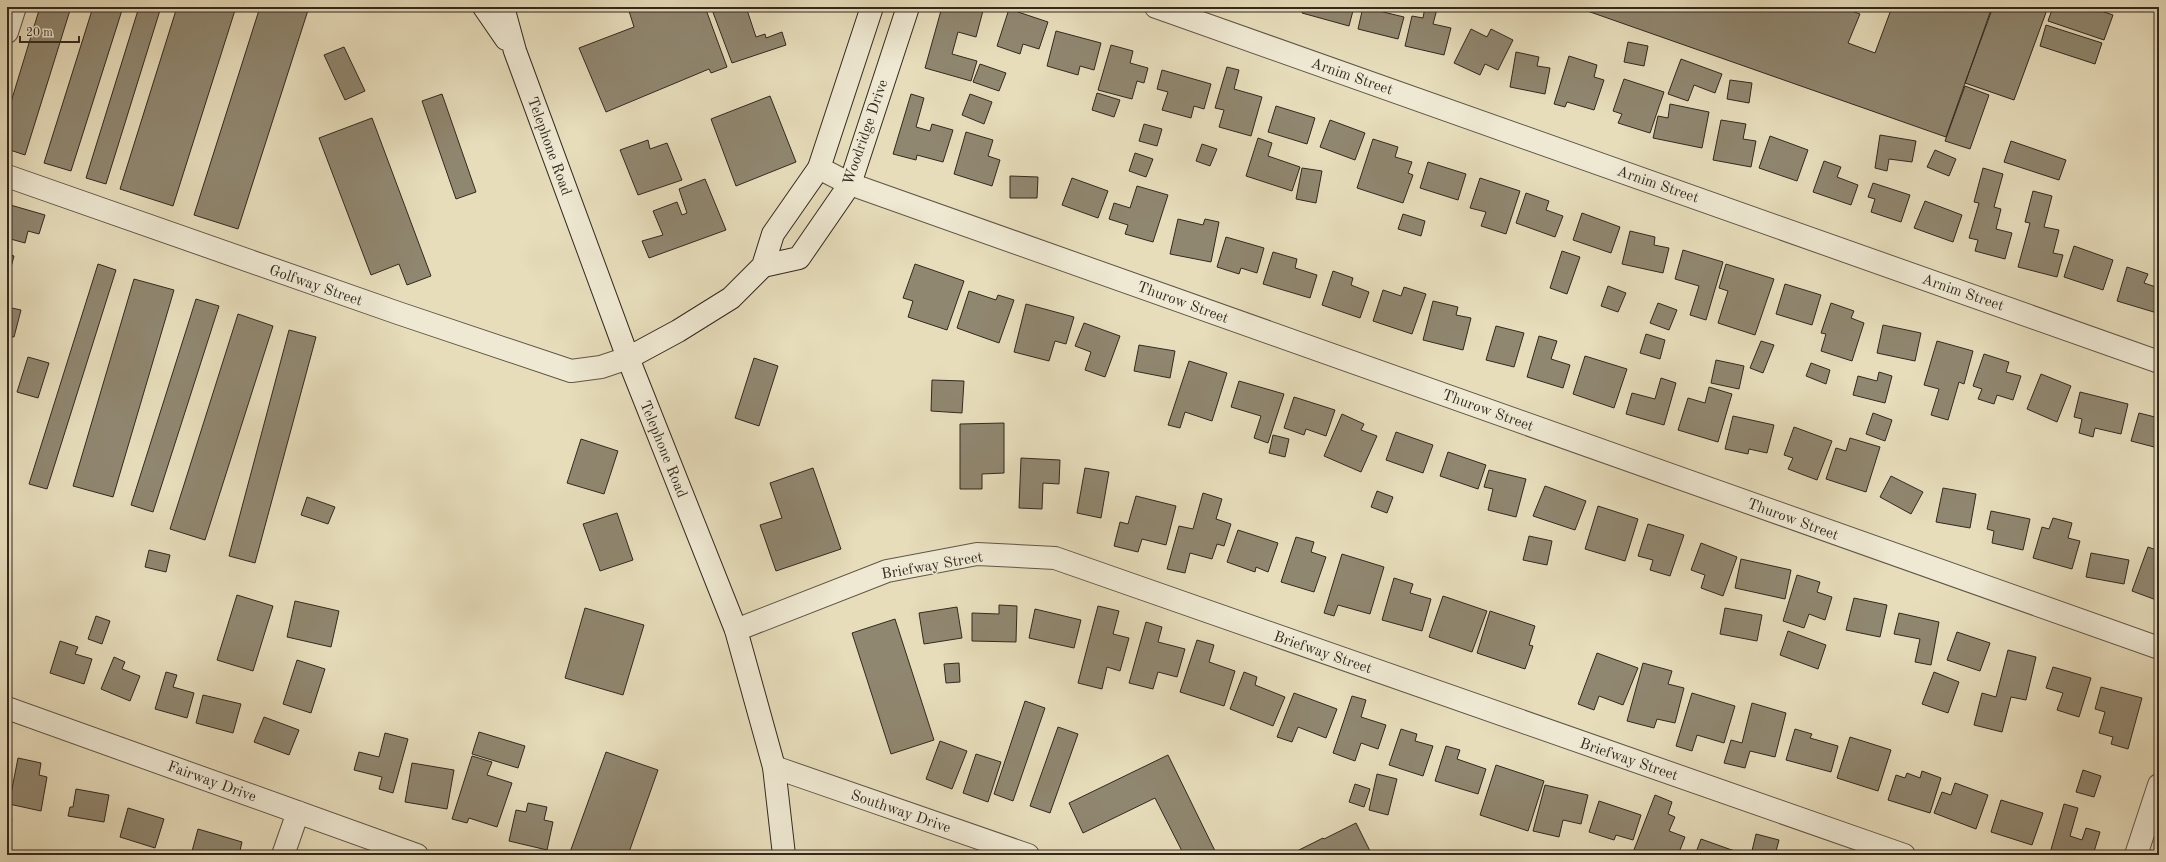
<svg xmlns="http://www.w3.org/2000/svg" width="2166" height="862" viewBox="0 0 2166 862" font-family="'Old Standard TT',serif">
  <rect width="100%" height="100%" fill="#e7ddbb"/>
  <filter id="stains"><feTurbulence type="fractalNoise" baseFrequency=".005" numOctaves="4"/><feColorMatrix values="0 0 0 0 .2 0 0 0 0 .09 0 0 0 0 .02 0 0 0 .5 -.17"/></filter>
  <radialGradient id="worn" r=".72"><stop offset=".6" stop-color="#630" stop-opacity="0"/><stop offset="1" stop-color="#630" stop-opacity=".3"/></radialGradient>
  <path fill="#908770" stroke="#32291f" d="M40 7H71L25 155 7 149V115Z
    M93 7H123L71 171 44 163Z
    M139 7H161L106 184 86 178Z
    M177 7H236L173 206 120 189Z
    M260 7H309L238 229 194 215Z
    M638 7H705L727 67 711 73 709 69 606 112 579 48 634 27 629 11Z
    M711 7H746L756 37 765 34 766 38 782 32 786 45 732 63Z
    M942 7H984L976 37 958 32 952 54 977 61 971 81 925 68Z
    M1304 7H1354L1349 26 1302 13Z
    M1363 7H1380L1379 11 1404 17 1398 39 1358 29Z
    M1425 7 1437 9 1433 24 1451 28 1444 55 1405 46 1412 16 1423 18Z
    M1576 7H1841L1860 14 1848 43 1875 53 1892 7H1992L1946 137Z
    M1993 7H2048L2014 100 1965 83Z
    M2053 7H2090L2113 15 2104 40 2048 21Z
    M1009 9 1048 22 1039 49 1023 44 1020 54 997 46Z
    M2046 25 2102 43 2095 64 2040 46Z
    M1471 29 1487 37 1491 29 1513 40 1498 70 1485 64 1480 75 1454 63Z
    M1056 31 1101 43 1094 70 1080 66 1078 75 1047 66Z
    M1628 42 1648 46 1644 66 1624 62Z
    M1111 45 1133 51 1130 63 1148 68 1144 83 1137 81 1132 99 1098 90Z
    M344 47 365 91 345 100 324 55Z
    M1516 52 1539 57 1537 66 1550 68 1545 94 1510 87Z
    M1569 56 1597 65 1594 77 1604 80 1594 110 1567 102 1565 107 1554 104Z
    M1681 59 1722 74 1715 93 1694 85 1688 101 1668 94Z
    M980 64 1006 73 999 91 973 82Z
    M1227 67 1239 70 1234 89 1262 97 1251 136 1219 127 1224 110 1215 108Z
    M1162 70 1211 84 1204 109 1194 106 1191 118 1162 110 1168 92 1157 89Z
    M1624 79 1664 92 1650 133 1618 123 1622 114 1613 111Z
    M1730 80 1752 83 1749 103 1727 99Z
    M1965 86 1989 95 1970 149 1945 141Z
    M1097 93 1120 100 1114 117 1092 110Z
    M442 94 476 192 456 199 422 101Z
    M911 94 924 98 916 127 930 131 932 124 953 130 943 162 917 155 916 160 893 154Z
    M970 94 992 102 984 124 962 115Z
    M770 96 796 162 736 186 711 119Z
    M1670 104 1709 112 1702 148 1653 138 1658 116 1668 118Z
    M1276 106 1315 118 1307 144 1268 132Z
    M372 118 431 276 407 285 399 264 371 275 319 138Z
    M1330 120 1365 133 1355 160 1320 147Z
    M1721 120 1746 124 1743 139 1756 141 1751 167 1713 160Z
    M1144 124 1162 129 1157 146 1139 141Z
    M966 132 993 140 988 156 1000 160 992 186 954 174Z
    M1880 135 1916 141 1912 162 1889 159 1887 171 1875 168Z
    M1770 136 1808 150 1797 181 1759 168Z
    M1258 138 1272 143 1268 156 1300 167 1292 191 1246 176Z
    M1373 139 1398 147 1395 157 1412 162 1408 173 1413 175 1403 203 1357 188Z
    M648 140 650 149 667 143 682 180 638 195 620 150Z
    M2011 141 2066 160 2059 180 2004 162Z
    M1202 144 1217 149 1210 166 1196 161Z
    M1935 150 1956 159 1949 176 1927 167Z
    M1135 153 1153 159 1146 177 1129 171Z
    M1824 161 1841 167 1837 177 1858 185 1851 205 1813 192Z
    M1428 162 1466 174 1458 200 1420 188Z
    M1302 168 1322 171 1316 203 1296 199Z
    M1983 168 2003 174 1994 207 2001 209 1996 229 2012 233 2005 259 1975 251 1978 240 1969 238 1979 203 1974 202Z
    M1010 176 1038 177 1037 198H1010Z
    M1072 178 1108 191 1098 218 1062 205Z
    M1480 178 1520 191 1506 234 1481 226 1486 212 1470 208Z
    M705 179 726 230 649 258 642 241 663 235 653 211 677 202 682 215 687 213 679 189Z
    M1873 183 1910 195 1901 222 1871 212 1875 199 1868 197Z
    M1137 186 1168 195 1153 242 1125 234 1128 225 1109 219 1114 203 1130 208Z
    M2033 191 2052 196 2044 227 2059 230 2053 253 2063 255 2057 277 2018 267 2030 223 2025 222Z
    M1526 193 1549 201 1546 210 1563 216 1555 237 1516 223Z
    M1925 201 1962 215 1953 242 1914 228Z
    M7 204 45 215 39 234 28 231 25 243 7 238Z
    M1582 213 1620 227 1611 253 1573 240Z
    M1403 214 1425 221 1421 236 1398 229Z
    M1178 219 1203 225 1205 219 1219 222 1211 262 1170 254Z
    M1630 231 1655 237 1654 245 1669 248 1663 273 1622 264Z
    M1226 237 1264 248 1257 273 1241 268 1239 274 1217 267Z
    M2074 246 2113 260 2103 290 2064 277Z
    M1683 250 1723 262 1706 320 1690 315 1699 286 1675 279Z
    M1562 251 1580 257 1567 294 1550 288Z
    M1273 252 1297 259 1295 268 1317 275 1310 298 1263 284Z
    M7 254 14 256 7 282Z
    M98 264 116 270 47 489 29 484Z
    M915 264 964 281 947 330 908 317 913 301 903 298Z
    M1726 264 1774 279 1755 335 1718 323 1728 291 1719 288Z
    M2127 267 2148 274 2144 283 2159 288 2157 313 2117 301Z
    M1333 271 1353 278 1351 285 1369 292 1360 318 1322 305Z
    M134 279 174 290 113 497 73 486Z
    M1785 284 1821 295 1812 325 1776 314Z
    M1608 286 1626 293 1618 312 1601 306Z
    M1404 287 1426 294 1412 334 1373 321 1383 290 1401 296Z
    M969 291 996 300 998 295 1014 300 999 343 957 328Z
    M196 299 219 306 153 512 131 505Z
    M1433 301 1458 307 1456 315 1471 318 1463 350 1423 340Z
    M1658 303 1677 310 1669 330 1650 323Z
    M1831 303 1854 311 1851 318 1864 323 1852 361 1821 351 1826 334 1821 333Z
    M1026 304 1074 317 1066 344 1055 341 1049 361 1014 352Z
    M7 307 21 310 14 337 7 336Z
    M238 314 273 326 205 540 170 529Z
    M1084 323 1120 336 1105 377 1085 370 1091 352 1075 346Z
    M1883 325 1921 333 1915 361 1877 353Z
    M1496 326 1524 333 1514 367 1486 360Z
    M289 330 316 337 255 563 229 556Z
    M1646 334 1665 340 1660 359 1640 353Z
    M1539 336 1557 341 1551 359 1570 365 1563 388 1527 377Z
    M1761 341 1774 345 1763 373 1750 368Z
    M1937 341 1973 351 1964 384 1959 382 1948 420 1931 415 1939 389 1924 385Z
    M1139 345 1175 351 1170 378 1134 371Z
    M1984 354 2009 362 2006 372 2021 376 2013 400 1997 395 1994 404 1978 399 1982 389 1973 386Z
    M1585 356 1627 369 1614 408 1573 394Z
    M28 357 49 363 38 398 17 392Z
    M754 358 778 366 759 426 735 418Z
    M1716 360 1744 366 1739 389 1711 383Z
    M1189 361 1227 373 1212 421 1185 412 1180 428 1168 425Z
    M1811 363 1830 370 1826 384 1806 376Z
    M1879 372 1892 376 1885 403 1853 395 1858 376 1877 381Z
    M2041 374 2071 386 2057 422 2027 409Z
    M1661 378 1676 383 1664 425 1626 414 1632 393 1655 399Z
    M932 380 964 381 962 413 931 411Z
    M1239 381 1284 394 1268 443 1254 438 1261 416 1231 407Z
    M1709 387 1732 394 1718 442 1678 430 1688 398 1705 403Z
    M2080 392 2128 404 2121 434 2095 428 2093 437 2079 433 2082 419 2074 417Z
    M1294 397 1335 410 1326 436 1306 429 1304 435 1284 428Z
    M1873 413 1892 420 1885 441 1866 434Z
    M2139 413 2159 418 2158 448 2131 441Z
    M1342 414 1364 424 1361 430 1377 436 1361 472 1324 456Z
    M1733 416 1774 425 1767 453 1749 449 1748 454 1725 449Z
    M1004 423V473L982 474V489H960V424Z
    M1794 427 1832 441 1817 480 1788 469 1793 458 1784 455Z
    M1396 432 1433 445 1423 473 1386 460Z
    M1273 435 1289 439 1285 457 1269 453Z
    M1850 438 1880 447 1866 492 1826 479 1836 448 1846 451Z
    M581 439 618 451 604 494 567 483Z
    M1448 452 1486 465 1478 489 1440 476Z
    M1021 458 1060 460 1059 484 1043 483 1042 509 1019 508Z
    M813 468 841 549 776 571 760 525 782 518 770 483Z
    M1085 468 1109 472 1101 518 1077 513Z
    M1489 470 1526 479 1516 517 1488 510 1493 489 1484 487Z
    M1891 476 1923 492 1911 514 1880 497Z
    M1545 486 1586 501 1575 530 1533 516Z
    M1943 488 1976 494 1970 528 1936 522Z
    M1377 491 1393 497 1387 513 1371 507Z
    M1203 493 1222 499 1216 519 1231 524 1224 546 1217 544 1212 559 1190 553 1185 573 1167 569 1179 526 1193 529Z
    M1136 496 1176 506 1166 545 1142 539 1138 552 1114 546 1120 522 1128 524Z
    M307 497 335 507 328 524 301 515Z
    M1598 506 1638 519 1625 561 1585 549Z
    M1991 511 2030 519 2023 550 1992 543 1994 531 1987 529Z
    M617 513 633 560 600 571 583 524Z
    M2053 518 2072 523 2068 538 2080 541 2072 569 2033 558 2042 527 2049 529Z
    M1648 524 1684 535 1670 576 1650 570 1653 560 1638 556Z
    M1238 530 1278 543 1268 572 1256 567 1255 572 1227 562Z
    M1529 536 1552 541 1547 565 1523 560Z
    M1296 537 1314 542 1311 552 1326 557 1314 592 1281 582Z
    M1701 543 1737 557 1723 596 1701 588 1705 575 1691 570Z
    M2148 547 2159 551V601L2132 591Z
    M149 550 170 555 166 572 145 567Z
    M2091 553 2129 560 2124 584 2086 577Z
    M1342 554 1384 567 1370 614 1338 605 1334 616 1324 613Z
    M1741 559 1791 570 1785 599 1735 588Z
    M1797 575 1820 582 1817 592 1832 597 1825 620 1809 614 1804 628 1783 621Z
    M1394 578 1413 584 1410 593 1431 599 1422 631 1382 620Z
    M237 595 273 606 253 671 217 660Z
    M1443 596 1487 611 1472 652 1429 637Z
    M1854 598 1887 605 1880 637 1846 630Z
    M295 601 339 611 331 647 287 637Z
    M999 605 1017 606 1016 642 972 641V613L999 614Z
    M1098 606 1119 611 1113 634 1129 638 1120 671 1107 667 1102 689 1078 683Z
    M957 607 962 638 924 644 919 613Z
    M585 608 644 625 623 695 565 678Z
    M1725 608 1762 615 1757 641 1720 634Z
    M1035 609 1081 620 1074 648 1029 638Z
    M1490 611 1535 626 1529 645 1533 646 1525 669 1477 653Z
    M1899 613 1939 622 1931 665 1915 662 1920 639 1894 634Z
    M96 616 110 621 102 644 88 639Z
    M895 619 934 740 891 754 852 633Z
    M1146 622 1162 627 1158 642 1185 649 1177 677 1158 672 1153 689 1129 683Z
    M1788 631 1826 645 1818 669 1780 655Z
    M1957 632 1990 643 1980 671 1947 660Z
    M1197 640 1214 645 1209 662 1235 671 1224 706 1180 692Z
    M60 641 78 647 75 654 92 659 84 684 50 673Z
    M2008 650 2036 657 2026 700 2011 697 2002 732 1974 725 1982 693 1996 697Z
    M1597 653 1638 668 1623 705 1599 696 1594 710 1578 704Z
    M114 657 125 662 122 669 140 676 130 701 101 689Z
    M297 660 325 669 311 713 283 704Z
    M959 663 960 682 946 683 944 664Z
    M1643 663 1672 671 1668 684 1684 688 1675 723 1657 719 1654 728 1627 721Z
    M2053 667 2091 678 2079 717 2057 710 2063 693 2046 688Z
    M166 672 177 675 173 687 194 693 187 718 155 709Z
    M1244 672 1257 677 1255 685 1285 697 1273 726 1230 709Z
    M1934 672 1959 682 1948 713 1922 704Z
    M2101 687 2142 698 2128 749 2111 744 2113 737 2099 733 2105 712 2095 709Z
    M1294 693 1337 709 1326 738 1298 727 1292 742 1277 737Z
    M1692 693 1735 706 1724 743 1697 735 1692 751 1676 746Z
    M203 695 241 704 233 733 196 723Z
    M1352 696 1366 700 1361 717 1386 725 1378 749 1361 743 1355 761 1333 753Z
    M1025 701 1045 708 1013 801 994 794Z
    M1752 703 1786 713 1775 757 1750 751 1745 768 1724 763 1731 740 1742 743Z
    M264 717 299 730 289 755 254 742Z
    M1058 727 1078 734 1050 813 1030 806Z
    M1401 729 1417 734 1415 741 1433 746 1423 776 1389 765Z
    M1795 729 1812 734 1810 738 1838 746 1831 772 1786 760Z
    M479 732 525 746 518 768 472 754Z
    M385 733 408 739 393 793 379 789 382 777 354 770 359 752 379 757Z
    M1850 737 1891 750 1878 791 1837 778Z
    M940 741 967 751 952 789 926 779Z
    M1446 746 1460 750 1457 759 1486 769 1478 794 1435 781Z
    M606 752 658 770 628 855H569Z
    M976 754 1001 762 988 802 963 793Z
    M1168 755 1217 855H1184L1155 798 1083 833 1069 803Z
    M472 756 492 762 487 775 512 783 497 827 469 818 467 823 452 819Z
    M18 758 41 763 39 775 47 777 41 811 9 804Z
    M412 763 454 770 447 809 405 802Z
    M1496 765 1544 781 1528 831 1480 815Z
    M2083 770 2101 776 2094 797 2076 792Z
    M1922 771 1941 778 1930 813 1888 800 1896 775 1905 778 1907 773 1920 778Z
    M1377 774 1397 779 1388 815 1369 810Z
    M1955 783 1988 795 1976 829 1934 813 1942 792 1951 795Z
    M1355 784 1370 789 1364 807 1349 802Z
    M1545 785 1588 795 1581 824 1563 820 1559 837 1533 831Z
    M76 789 109 795 104 822 68 816 70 807H73Z
    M1655 795 1672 802 1668 814 1675 817 1669 831 1685 837 1678 855H1632Z
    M2001 800 2043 813 2032 845 1991 832Z
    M1599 801 1641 815 1633 840 1616 835 1614 840 1589 832Z
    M528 803 547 807 544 820 553 822 547 850 509 841 516 810 526 812Z
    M2064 804 2078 808 2070 836 2082 840 2086 828 2100 832 2093 855 2050 853Z
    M128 808 164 819 155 848 120 837Z
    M7 817 12 819 7 834Z
    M1356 823 1372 855H1289L1323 838 1324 839Z
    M198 829 242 842 239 855H191Z
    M1756 834 1779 840 1775 855H1751Z
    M1701 839 1743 854V855H1695Z"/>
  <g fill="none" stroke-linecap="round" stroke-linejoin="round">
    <g stroke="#5f5646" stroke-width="24">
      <path id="street" d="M1156 7 2159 362
        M7 32 15 7
        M819 168 850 184 2159 648
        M7 176 398 313 571 371 601 367 628 358
        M736 630 887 571 977 554 1055 558 1904 855
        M7 708 417 855
        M774 767 1028 855
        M283 855 298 812
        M2136 855 2159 785"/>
    </g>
    <g stroke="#32291f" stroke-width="24">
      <path id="secondary" d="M484 7 506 39
        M503 7 515 51 628 358 736 630 774 767 784 855
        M763 266 799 258 850 184 908 7
        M628 358 678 331 731 298 763 266 773 234 819 168 872 7"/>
    </g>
    <use href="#street" stroke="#efe9d3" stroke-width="22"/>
    <use href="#secondary" stroke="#efe9d3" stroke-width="22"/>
  </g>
  <g text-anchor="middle" stroke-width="3" stroke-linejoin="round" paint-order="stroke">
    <g font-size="15" fill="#32291f" stroke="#efe9d3">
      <text transform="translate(1352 76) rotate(19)" y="5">Arnim Street</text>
      <text transform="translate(865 132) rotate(-71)" y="5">Woodridge Drive</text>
      <text transform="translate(550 146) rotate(70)" y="5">Telephone Road</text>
      <text transform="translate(1658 184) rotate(19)" y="5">Arnim Street</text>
      <text transform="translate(316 285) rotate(19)" y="5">Golfway Street</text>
      <text transform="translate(1963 292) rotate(19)" y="5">Arnim Street</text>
      <text transform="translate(1183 302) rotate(20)" y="5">Thurow Street</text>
      <text transform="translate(1488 410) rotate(20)" y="5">Thurow Street</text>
      <text transform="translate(664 449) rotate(68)" y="5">Telephone Road</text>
      <text transform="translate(1793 519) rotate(20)" y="5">Thurow Street</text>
      <text transform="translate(932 565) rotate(-10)" y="5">Briefway Street</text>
      <text transform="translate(1323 652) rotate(19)" y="5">Briefway Street</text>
      <text transform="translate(1629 759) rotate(19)" y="5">Briefway Street</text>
      <text transform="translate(212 781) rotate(20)" y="5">Fairway Drive</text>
      <text transform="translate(901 811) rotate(19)" y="5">Southway Drive</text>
    </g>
  </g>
  <rect width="2166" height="862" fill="none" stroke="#e7ddbb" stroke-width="24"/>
  <rect x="8" y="8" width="2150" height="846" fill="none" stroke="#32291f" stroke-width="2"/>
  <rect x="12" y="12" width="2142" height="838" fill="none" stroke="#32291f"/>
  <path d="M20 36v6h59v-6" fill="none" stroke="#32291f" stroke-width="2"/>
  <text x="26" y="36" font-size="12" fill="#32291f" stroke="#efe9d3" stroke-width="3" paint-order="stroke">20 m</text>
  <rect width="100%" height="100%" filter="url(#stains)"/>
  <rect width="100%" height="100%" fill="url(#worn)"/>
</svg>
